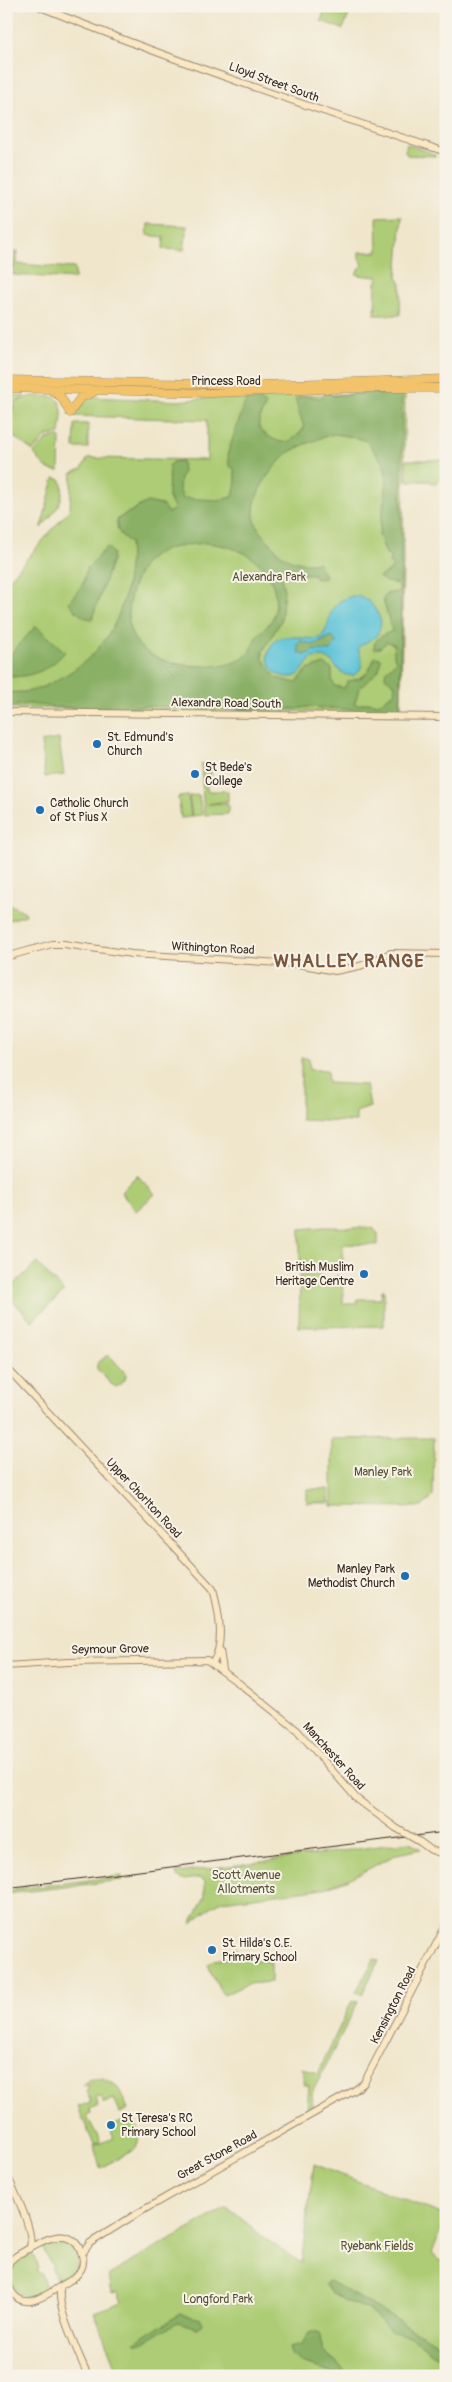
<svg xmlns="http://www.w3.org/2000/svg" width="452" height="2382" viewBox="0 0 452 2382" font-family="Pangolin,sans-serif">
  <rect width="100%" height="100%" fill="#f7f3e8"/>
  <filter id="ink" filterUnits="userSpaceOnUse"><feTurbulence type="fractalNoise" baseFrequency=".02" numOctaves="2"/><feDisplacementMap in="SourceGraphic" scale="10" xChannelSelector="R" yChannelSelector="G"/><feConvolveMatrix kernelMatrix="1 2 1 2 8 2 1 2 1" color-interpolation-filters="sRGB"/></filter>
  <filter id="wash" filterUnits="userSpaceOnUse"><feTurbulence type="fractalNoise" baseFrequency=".0096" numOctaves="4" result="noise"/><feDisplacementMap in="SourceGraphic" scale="20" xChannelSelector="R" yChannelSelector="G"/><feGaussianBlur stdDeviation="1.12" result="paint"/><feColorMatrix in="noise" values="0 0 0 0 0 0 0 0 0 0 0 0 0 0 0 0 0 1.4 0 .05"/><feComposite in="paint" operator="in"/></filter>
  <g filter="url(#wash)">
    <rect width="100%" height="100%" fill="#f0e6cc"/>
    <path fill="#adcc74" stroke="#747b49" d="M326 6H335L350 12 343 29 321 21Z
      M407 144 434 154 436 156 407 155 405 151Z
      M402 216 397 277 401 284 400 315H375L376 283 379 277 357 275V271L363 265 359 258V252H378L377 217Z
      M148 224 187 226 184 250 163 249 164 237 147 235Z
      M15 251H18L17 264 75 268V279L13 275Z
      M405 392 401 713 6 708V583L70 509 72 473 82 469 88 458 207 460V420L75 416 84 401 91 397 178 401 208 398Z
      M6 394 25 396 14 404 6 419Z
      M33 396 55 397C66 405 61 422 60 434L47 436 33 451 17 439 7 434C8 416 13 399 33 396Z
      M75 424H88V448H74Z
      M54 437H60L59 471C46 472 41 462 34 453L48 439Z
      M406 460H446V466L435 485 429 481H406Z
      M54 478 61 480C67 500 53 514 41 528Z
      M59 739 64 775 45 777 41 742Z
      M211 763V784H207V791H228V801L208 804 228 803V814L204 815 201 764Z
      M199 795 202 815 192 816 189 796Z
      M188 796 191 817 181 818 178 797Z
      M11 905 25 912 26 915 6 921V908Z
      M301 1058H309V1070H327L328 1083 366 1085 370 1107 356 1112V1122L301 1120Z
      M137 1175 155 1194 136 1211 121 1192Z
      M325 1227 373 1228 378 1234V1245L343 1244V1271L336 1270V1266H324V1270H300V1229Z
      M37 1263 64 1292 32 1321 6 1294V1291Z
      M300 1275 323 1276 324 1280H336V1276H343V1304H357V1299H381L382 1290H384V1326L299 1327Z
      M110 1356 126 1374 125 1380 117 1387 111 1384 97 1369V1364L106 1356Z
      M434 1438 433 1496 422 1507 332 1506V1439Z
      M307 1489H329V1503H307Z
      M410 1842 421 1849 397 1854 349 1879 324 1888 222 1901 211 1907 191 1924 205 1896V1881L200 1878 183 1880 177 1877 176 1873Z
      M122 1876V1880L6 1894V1890Z
      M235 1948 238 1957 271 1962V1982L247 1984 224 1995 219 1989 208 1965 214 1960 234 1957Z
      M374 1959 379 1960 362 1994 356 1992Z
      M352 2001 358 2002 312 2093 313 2109 307 2112 309 2085H305L302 2068 318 2073Z
      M103 2078 118 2087 128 2109 120 2113 114 2099 104 2103 101 2097 97 2096 95 2098 98 2105 90 2109 91 2113 87 2117 101 2142 94 2145 78 2107 91 2102 86 2091 89 2086 82 2085 90 2079Z
      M132 2117C137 2129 143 2138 134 2150L100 2168 94 2146 114 2138 109 2128Z
      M314 2164 446 2216 432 2253 437 2259 446 2264V2376H119L94 2312 122 2302 118 2292 112 2293 109 2275 227 2207 266 2239 301 2263Z
      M56 2240C69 2239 76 2247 79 2259L76 2271 59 2282 51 2269 53 2265 49 2262 43 2248 44 2245Z
      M29 2253 34 2256 39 2268 37 2271 41 2274 47 2290 32 2298C17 2297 3 2280 12 2265 16 2260 23 2257 29 2253Z"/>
    <path fill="#8ab066" stroke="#626d42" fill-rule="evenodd" d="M373 391 380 395 392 391 402 395 400 707 397 710 379 711 308 707 296 709H239L232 705 206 708 143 706 131 708 58 707 27 704 6 707V692C31 694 43 688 64 676 116 646 130 600 130 542 121 536 116 532 117 519L147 502 162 505 168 513 175 509 168 497 169 465 172 462 182 461 183 472 180 478 179 490 182 495V498L217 500 233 497 236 481 234 469 229 465 228 452 246 400 259 399 266 404C264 411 257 419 259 427 261 433 279 444 285 442 293 441 299 434 304 428L295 399 304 396 321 398 328 392 333 396C347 394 359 396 373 391ZM334 434 353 437 367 441 384 464 387 481 379 535 386 554 390 557 389 563 393 566 390 571 379 577 386 582 398 584 400 591 386 594 383 600 392 631C384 635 373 638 374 649L380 648 387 642 394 644V656L396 661C392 667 385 668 385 677L395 685 394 693 378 704C367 700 363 706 354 704L360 688 379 670 381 658 375 657C369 672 365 679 348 681L344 688 335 686 332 681V669L324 664 307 670 296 683 276 678 263 659V651L281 621 284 590 280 570 284 568 303 574H313L316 579 326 578 318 562C301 565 285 561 274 547 266 537 255 529 254 515 253 491 272 468 288 453 294 448 327 435 334 434ZM205 543C237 545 270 560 275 594 276 602 276 610 273 617 270 625 262 630 256 637 253 641 253 646 250 651 240 665 221 666 205 666 156 666 115 647 132 591 136 578 142 563 153 556 169 546 186 545 205 543Z
      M107 547 113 554 112 560 92 619C81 618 75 611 69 602L83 584 87 568Z
      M36 626 65 652C48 671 32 677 6 677V659Z
      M332 636 336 642 331 651 326 652 317 650 305 655 299 653 298 644 301 641 318 643Z
      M330 2281 446 2348V2360L433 2354 410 2336 392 2332 367 2309 345 2301 331 2292 325 2284Z
      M180 2314 200 2319 202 2324 197 2328 178 2322C163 2329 153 2339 138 2344L135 2342Z
      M309 2332H319L323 2352 352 2376H334L332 2372 304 2364 291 2355 289 2347 302 2344Z"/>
    <path fill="#5bc3d8" stroke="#4b767b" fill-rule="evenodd" d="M352 596C369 596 375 607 381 621 379 642 370 637 358 648 362 661 366 667 353 676 334 675 336 656 319 657 306 657 307 668 299 674 291 680 278 677 272 669 269 664 267 659 268 654 276 623 304 644 321 637 335 621 322 605 352 596ZM332 636 336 642 331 651 314 650 305 655 299 653 298 644 301 641 313 645Z"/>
  </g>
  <g filter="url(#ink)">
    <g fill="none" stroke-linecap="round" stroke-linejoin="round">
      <g stroke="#968875" stroke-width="8">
        <path id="secondary" d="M38 6C171 60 309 107 446 152
          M6 712 446 717
          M6 957 52 944H64L132 954 298 964 335 971 360 966 391 953 446 954
          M6 1367 213 1589C219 1610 225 1644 213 1662
          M220 1650 223 1670
          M6 1666 68 1662 207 1660 240 1684 297 1730 357 1799 396 1828
          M420 1842 431 1850 446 1855
          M6 2173C13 2188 37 2235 29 2249
          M82 2254 90 2243 138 2213 355 2090 364 2083 446 1925
          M6 2270 10 2261 16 2256C33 2246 66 2222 80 2249 83 2256 85 2264 80 2271 76 2279 66 2282 59 2287 37 2302 16 2313 6 2278
          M61 2286C54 2305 80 2356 88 2376"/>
      </g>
      <g stroke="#968875" stroke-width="9">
        <path id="highway" d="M6 380 257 385 446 379
          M6 388 211 393 358 388H446
          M51 390 61 397 70 413
          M70 413 80 398 94 392"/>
      </g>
      <use href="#secondary" stroke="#fae7c3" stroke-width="6"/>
      <use href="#highway" stroke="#f2c36a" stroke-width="8"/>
      <path stroke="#3b2a1e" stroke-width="1" d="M6 1888 446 1832"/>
      <g stroke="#968875" stroke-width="8" stroke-linecap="butt">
        <path id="secondary-bridge" d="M396 1828 420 1842"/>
      </g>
      <use href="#secondary-bridge" stroke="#fae7c3" stroke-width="6"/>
    </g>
  </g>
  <g fill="#1f6fb2" stroke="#f7f3e8" stroke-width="2">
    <circle cx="97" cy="744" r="5"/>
    <circle cx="195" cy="774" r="5"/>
    <circle cx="40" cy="810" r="5"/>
    <circle cx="364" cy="1274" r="5"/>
    <circle cx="405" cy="1576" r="5"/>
    <circle cx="212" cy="1950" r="5"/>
    <circle cx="111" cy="2125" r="5"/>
  </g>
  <g text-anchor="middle" stroke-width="4" stroke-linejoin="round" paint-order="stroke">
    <g font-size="12" fill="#3b2a1e" stroke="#f7f3e8">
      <text transform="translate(274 82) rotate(20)" y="4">Lloyd Street South</text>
      <text x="226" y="385">Princess Road</text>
      <text transform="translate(226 703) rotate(1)" y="4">Alexandra Road South</text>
      <text transform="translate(213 948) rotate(3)" y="4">Withington Road</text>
      <text transform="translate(144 1498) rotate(47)" y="4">Upper Chorlton Road</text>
      <text transform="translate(110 1649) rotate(-1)" y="4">Seymour Grove</text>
      <text transform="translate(334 1756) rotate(48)" y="4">Manchester Road</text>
      <text transform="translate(393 2005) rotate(-63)" y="4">Kensington Road</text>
      <text transform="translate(217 2155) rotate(-29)" y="4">Great Stone Road</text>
    </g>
    <g font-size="12" fill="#585234" stroke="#f7f3e8">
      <text x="269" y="581">Alexandra Park</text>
      <text x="383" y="1476">Manley Park</text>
      <text x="246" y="1879">Scott Avenue<tspan x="246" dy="14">Allotments</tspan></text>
      <text x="377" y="2250">Ryebank Fields</text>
      <text x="218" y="2303">Longford Park</text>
    </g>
    <g font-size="12" fill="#3b2a1e" stroke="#f7f3e8" text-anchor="start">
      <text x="107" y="741">St. Edmund's<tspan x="107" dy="14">Church</tspan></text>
      <text x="205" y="771">St Bede's<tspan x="205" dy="14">College</tspan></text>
      <text x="50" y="807">Catholic Church<tspan x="50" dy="14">of St Pius X</tspan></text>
      <text x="354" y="1271" text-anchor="end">British Muslim<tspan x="354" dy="14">Heritage Centre</tspan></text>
      <text x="395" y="1573" text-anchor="end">Manley Park<tspan x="395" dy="14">Methodist Church</tspan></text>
      <text x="222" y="1947">St. Hilda's C.E.<tspan x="222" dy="14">Primary School</tspan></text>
      <text x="121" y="2122">St Teresa's RC<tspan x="121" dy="14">Primary School</tspan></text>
    </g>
    <g font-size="18" font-weight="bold" letter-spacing="1" fill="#79553d" stroke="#f7f3e8">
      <text x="349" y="967">WHALLEY RANGE</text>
    </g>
  </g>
  <rect width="452" height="2382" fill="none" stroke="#f7f3e8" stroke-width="25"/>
</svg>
